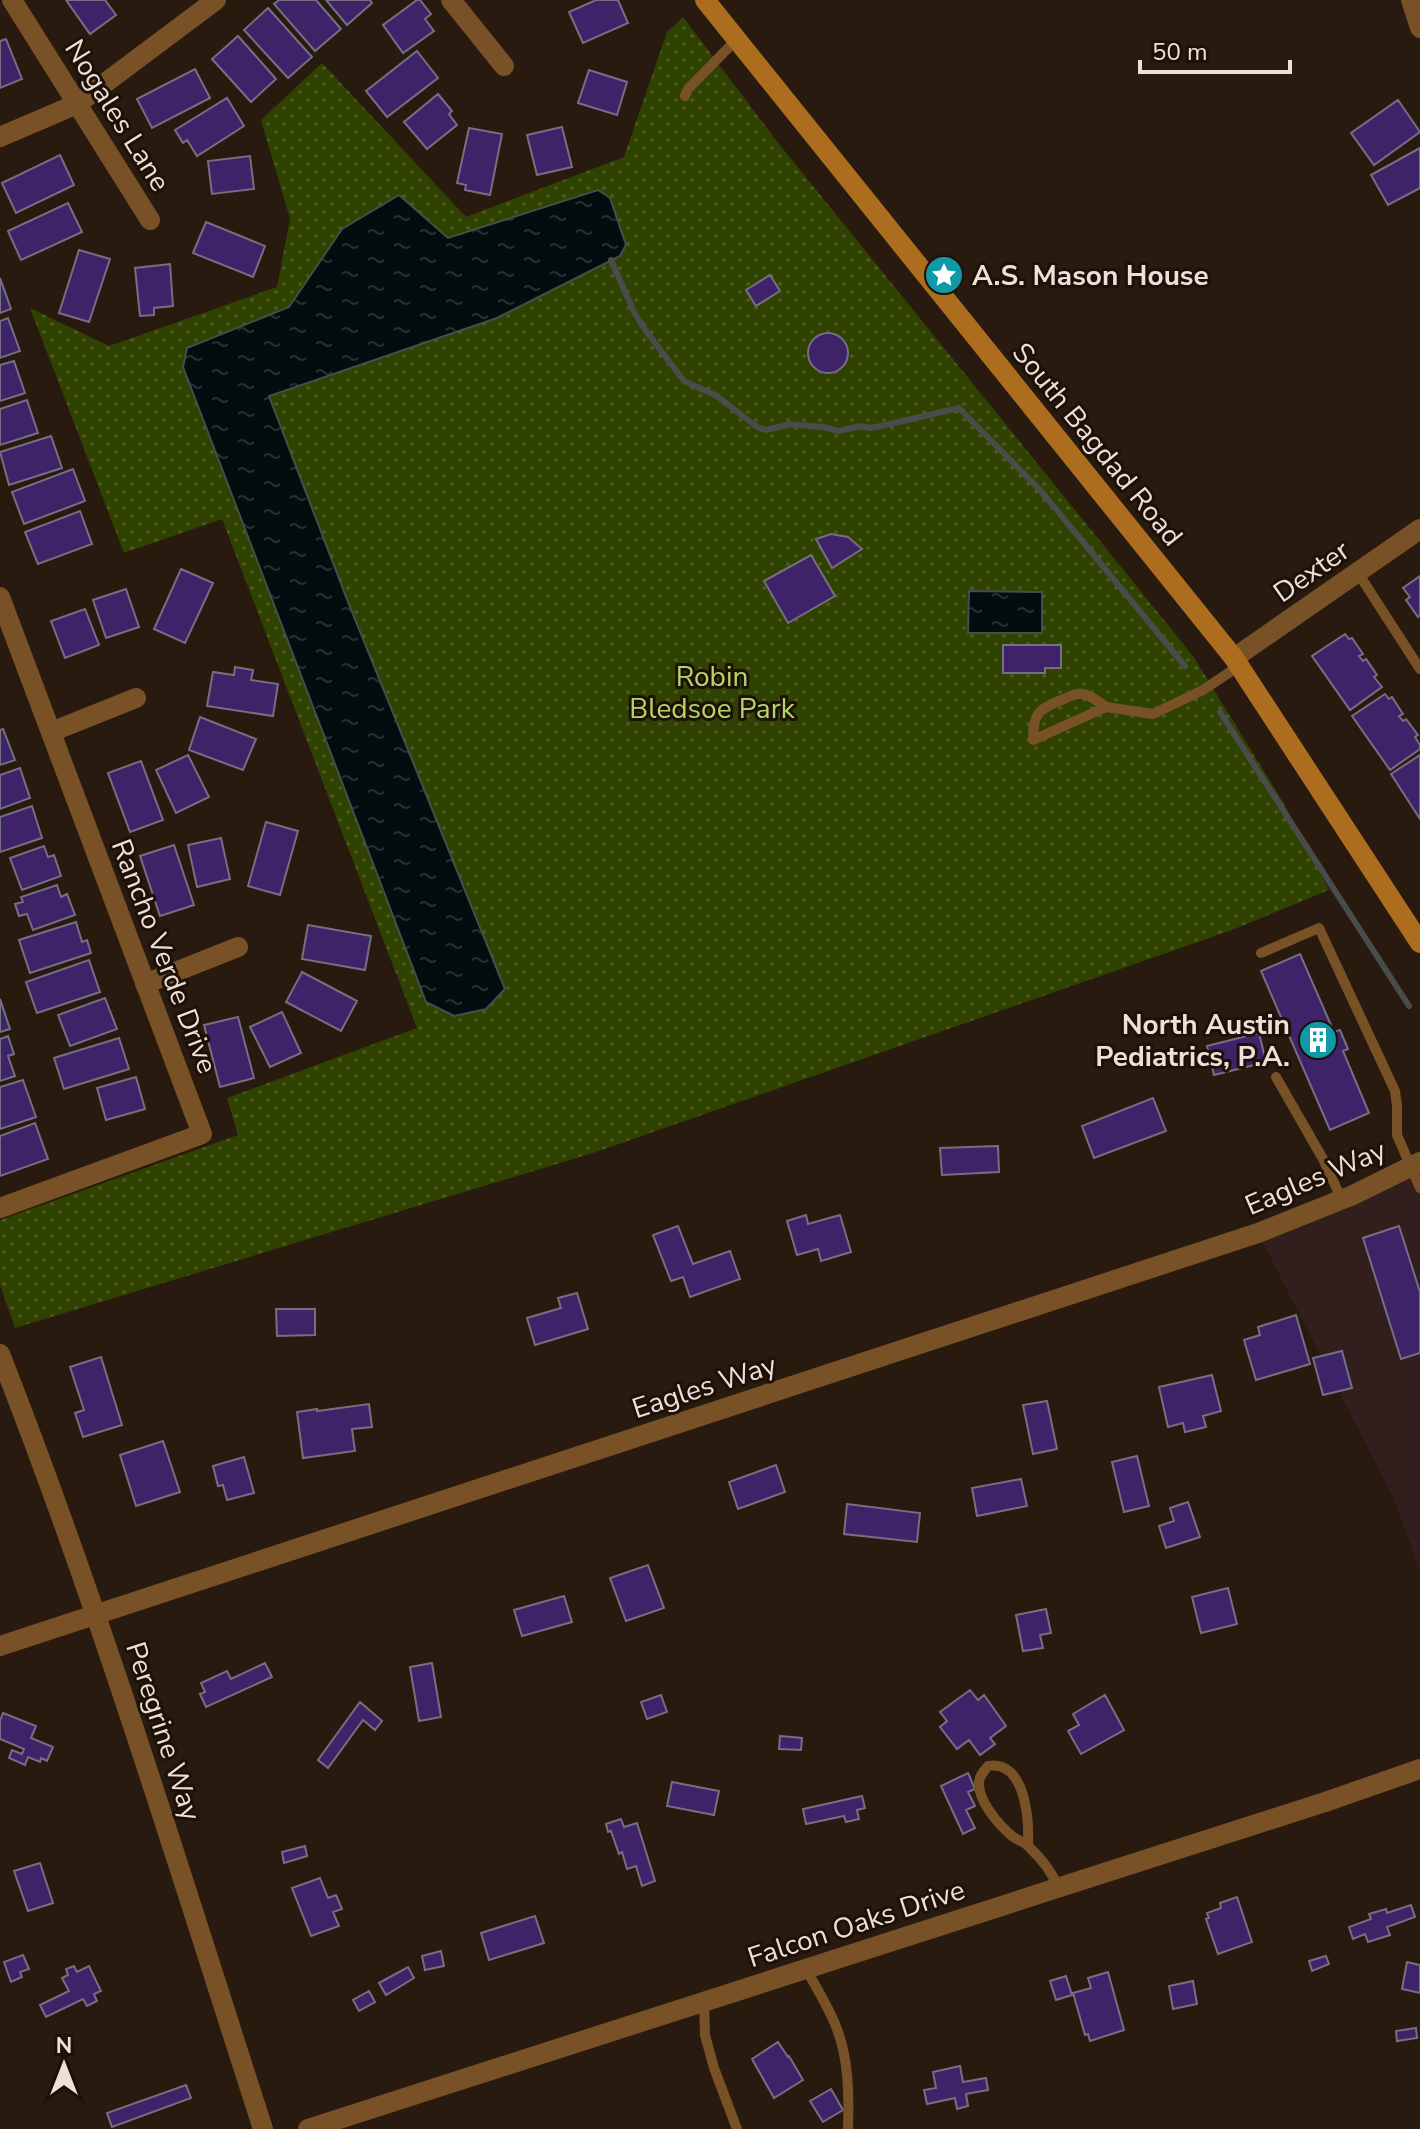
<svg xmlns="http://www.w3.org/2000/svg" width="1420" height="2129" viewBox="0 0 1420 2129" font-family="'Nunito Sans',sans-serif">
  <defs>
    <pattern id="park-dots" width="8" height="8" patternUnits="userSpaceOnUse" patternTransform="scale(2)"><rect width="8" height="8" fill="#304200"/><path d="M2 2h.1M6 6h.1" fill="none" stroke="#4e5d25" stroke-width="1.8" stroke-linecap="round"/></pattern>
    <pattern id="water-ripples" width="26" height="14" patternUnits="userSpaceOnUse" patternTransform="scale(2)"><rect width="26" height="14" fill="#010d0f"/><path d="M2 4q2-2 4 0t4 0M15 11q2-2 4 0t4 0" fill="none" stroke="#263031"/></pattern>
  </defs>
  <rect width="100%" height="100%" fill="#291a10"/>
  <path fill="#321f1d" d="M1420 1162V1569L1392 1495 1258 1233Z"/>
  <path fill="url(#park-dots)" d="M683 17 779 144 1193 656 1283 802 1329 890 1232 930 596 1152 15 1328 0 1285V1220L238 1135 227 1098 417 1028 222 519 124 553 30 308 109 346 277 287 290 219 261 120 322 63 466 217 624 157 667 32Z"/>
  <path fill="url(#water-ripples)" stroke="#484d4c" stroke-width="2" d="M598 190 610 198 626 245 620 256 497 318 269 396 348 602 505 989 486 1009 454 1016 426 1002 183 367 187 348 289 307 342 229 399 195 448 238Z
    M969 591 1042 592V633H968Z"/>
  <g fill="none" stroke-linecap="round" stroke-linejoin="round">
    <path stroke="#484d4c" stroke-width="6" d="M611 260 634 312 646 331 684 381 717 396 757 427 766 430 790 424 799 425 823 427 839 431 860 426 870 428 881 426 959 408 1041 491 1185 666
      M1220 712 1409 1006"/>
  </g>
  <path fill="#3e2368" stroke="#746f82" stroke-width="2" d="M66 0H105L116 15 90 34Z
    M279 0H316L341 29 315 51 274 4Z
    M326 0H370L372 3 347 25Z
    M417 0H420L431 14 425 19 434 31 403 53 383 25Z
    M596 0H618L628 23 583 43 569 12Z
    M268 8 312 57 288 78 244 30Z
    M238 36 276 79 251 102 212 59Z
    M6 39 22 79 0 88V41Z
    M417 51 438 78 387 117 366 91Z
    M195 69 210 98 152 128 137 99Z
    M589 70 627 82 617 115 578 103Z
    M438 94 452 111 449 114 457 125 427 149 404 122Z
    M227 98 244 126 197 156 187 140 183 143 175 130Z
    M1398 100 1420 132 1374 165 1351 133Z
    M562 127 572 167 537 175 527 135Z
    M469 128 502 134 490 195 465 190 466 185 457 183Z
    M1420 148V188L1388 205 1371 175Z
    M60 155 74 185 16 213 2 183Z
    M250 156 254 189 212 194 208 161Z
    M68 203 82 232 21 260 8 231Z
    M206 222 265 246 253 277 193 253Z
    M79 250 110 259 89 322 59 313Z
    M170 264 173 306 154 308V315L140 316 135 268Z
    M770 275 780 291 756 306 746 290Z
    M0 278 11 309 0 313Z
    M8 318 20 351 0 358V321Z
    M808 353a20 20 0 1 1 40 0a20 20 0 1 1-40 0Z
    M14 361 25 393 0 401V365Z
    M27 400 38 433 0 445V409Z
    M51 436 62 468 9 485 0 452Z
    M73 469 85 501 24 524 12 492Z
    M80 511 92 544 38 564 25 532Z
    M831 534 848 537 862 549 832 568 816 539Z
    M811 555 835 596 788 623 764 581Z
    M181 569 213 583 185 643 154 629Z
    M1420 576V615L1418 617 1406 600 1410 597 1403 588Z
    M126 589 139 627 106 638 93 600Z
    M85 609 99 645 65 658 51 621Z
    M1345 634 1349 639 1352 638 1363 654 1359 656 1363 661 1366 659 1377 675 1374 677 1382 687 1350 710 1312 656Z
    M1003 645H1061V668H1045V673H1003Z
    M235 667 253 670 251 680 278 684 273 716 207 706 213 672 234 675Z
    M1385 694 1389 699 1392 697 1403 714 1399 716 1403 721 1406 719 1418 735 1415 737 1420 745V749L1390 770 1352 716Z
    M200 717 256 739 243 770 189 750Z
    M3 729 15 760 0 765V730Z
    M188 755 209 797 176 813 156 770Z
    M1420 755V819L1391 774Z
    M141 761 163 820 130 832 108 773Z
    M20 768 30 798 0 809V775Z
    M32 806 42 838 0 852V817Z
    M266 822 298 831 280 895 248 886Z
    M221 838 230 879 197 887 188 845Z
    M174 845 194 905 160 916 140 856Z
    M44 846 48 857 54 855 61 876 22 890 10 858Z
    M57 885 61 897 67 894 75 915 33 930 27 914 19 916 15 904 23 902 21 897Z
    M76 922 82 942 87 940 91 953 30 973 19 940Z
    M308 925 371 936 365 970 302 959Z
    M1300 954 1334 1032 1340 1030 1348 1049 1343 1051 1369 1113 1330 1130 1261 971Z
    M89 960 100 992 37 1013 26 982Z
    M302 972 357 1001 341 1031 286 1002Z
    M105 998 117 1029 70 1046 58 1015Z
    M0 999 10 1029 0 1032Z
    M282 1012 301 1053 270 1067 250 1027Z
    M238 1017 254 1078 220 1087 204 1025Z
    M1259 1033 1266 1062 1214 1075 1207 1046Z
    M8 1036 14 1054 8 1056 15 1076 0 1081V1039Z
    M119 1038 129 1069 64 1089 54 1058Z
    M136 1077 145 1109 106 1120 97 1088Z
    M23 1080 36 1117 0 1129V1087Z
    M1153 1098 1166 1131 1094 1158 1082 1126Z
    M35 1123 48 1159 0 1176V1136Z
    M998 1146 999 1172 942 1175 940 1148Z
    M806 1215 808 1224 840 1215 851 1252 821 1261 818 1249 797 1255 787 1221Z
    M678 1226 693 1264 730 1251 740 1279 690 1297 683 1277 671 1281 653 1235Z
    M1399 1226 1420 1292V1353L1401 1359 1363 1238Z
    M577 1293 588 1329 535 1345 527 1318 561 1308 558 1298Z
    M276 1309H315V1335L277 1336Z
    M1296 1315 1310 1364 1256 1380 1244 1340 1260 1335 1258 1327Z
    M1342 1351 1352 1388 1323 1395 1313 1358Z
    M101 1357 122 1425 83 1437 75 1413 84 1410 70 1367Z
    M1212 1375 1221 1411 1203 1416 1206 1427 1185 1432 1183 1423 1168 1427 1159 1387Z
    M1047 1401 1057 1449 1033 1454 1023 1405Z
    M369 1404 372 1427 352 1429 355 1451 303 1458 297 1412 317 1409V1411Z
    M163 1441 180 1492 136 1506 120 1455Z
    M1137 1456 1149 1506 1124 1512 1112 1462Z
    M244 1457 254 1493 227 1500 223 1485 218 1486 213 1466Z
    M776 1465 785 1492 738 1509 729 1482Z
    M1021 1479 1027 1506 977 1516 972 1488Z
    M1188 1502 1200 1537 1166 1548 1159 1526 1174 1521 1170 1508Z
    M847 1504 920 1513 917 1542 844 1534Z
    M648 1565 664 1608 626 1621 610 1578Z
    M1228 1588 1237 1624 1201 1633 1192 1597Z
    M564 1596 572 1622 522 1636 514 1610Z
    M1046 1609 1051 1633 1040 1635 1043 1648 1023 1651 1016 1615Z
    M265 1663 272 1677 206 1707 200 1694 205 1692 201 1683 227 1671 231 1679Z
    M432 1663 441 1717 419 1721 410 1667Z
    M970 1690 978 1700 984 1695 1006 1726 990 1738 995 1744 980 1755 969 1740 957 1749 940 1727 947 1721 940 1712Z
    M661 1695 667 1712 647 1719 641 1702Z
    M1105 1695 1124 1730 1081 1754 1068 1731 1079 1725 1073 1714Z
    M360 1702 382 1721 375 1730 363 1720 328 1768 318 1760Z
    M3 1713 36 1726 31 1738 53 1747 47 1761 41 1758 40 1762 28 1757 25 1765 9 1758 12 1750 22 1754 24 1749 0 1739V1721Z
    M780 1736 802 1738 801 1750 779 1749Z
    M968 1773 975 1789 968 1792 975 1806 966 1810 975 1828 963 1834 941 1786Z
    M672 1782 719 1791 714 1815 667 1806Z
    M862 1796 865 1808 857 1810 859 1819 846 1822 844 1816 806 1824 803 1809Z
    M621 1819 624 1827 637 1823 655 1881 642 1886 636 1866 627 1869 622 1852 619 1854 611 1831 608 1832 606 1824Z
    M305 1846 307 1856 284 1863 282 1852Z
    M40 1863 53 1903 28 1911 14 1871Z
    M320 1878 328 1898 336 1895 342 1909 333 1912 339 1926 311 1936 292 1888Z
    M1237 1897 1252 1942 1218 1954 1206 1919 1209 1918 1207 1913 1221 1908 1220 1903Z
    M1411 1905 1415 1917 1387 1927 1390 1935 1368 1942 1365 1934 1353 1939 1349 1927 1371 1919 1369 1914 1386 1909 1387 1913Z
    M535 1916 544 1943 489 1960 481 1933Z
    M441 1951 444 1966 425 1970 422 1956Z
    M23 1955 29 1969 20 1972 22 1977 11 1982 4 1962Z
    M1326 1956 1329 1964 1312 1971 1309 1961Z
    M1407 1962 1420 1965V1993L1402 1989Z
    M74 1966 77 1972 89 1966 101 1991 94 1994 97 2001 87 2006 83 1999 46 2017 40 2005 69 1991 62 1978 68 1975 66 1969Z
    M408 1967 414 1978 386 1995 379 1983Z
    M1108 1972 1124 2030 1090 2041 1088 2034 1085 2035 1073 1993 1091 1988 1088 1978Z
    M1066 1976 1072 1995 1056 2000 1050 1981Z
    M1193 1981 1197 2004 1173 2009 1169 1986Z
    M369 1991 375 2002 359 2011 353 2000Z
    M1416 2028 1417 2038 1397 2041 1396 2031Z
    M778 2042 788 2057 789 2056 803 2080 774 2098 752 2059Z
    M960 2066 963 2082 986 2078 988 2090 966 2094 968 2106 957 2109 955 2098 927 2104 924 2090 936 2088 933 2072Z
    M186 2085 191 2098 112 2127 107 2113Z
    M831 2089 843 2110 823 2122 810 2101Z"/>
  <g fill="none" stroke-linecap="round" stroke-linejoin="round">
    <path stroke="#785126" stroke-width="10" d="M685 96 688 89 736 40
      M1358 573 1420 669
      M1106 707C1099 702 1092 696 1083 694 1076 693 1070 696 1064 699 1039 709 1033 712 1033 740L1106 707 1153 714 1203 690 1239 666
      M1261 953 1319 928 1395 1091 1397 1106V1135L1420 1188
      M1276 1077 1323 1159 1342 1200
      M1028 1845C1029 1820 1026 1760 988 1766 984 1771 979 1776 979 1783 978 1801 999 1825 1012 1836 1017 1840 1024 1842 1028 1846 1041 1858 1052 1871 1058 1888
      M806 1969C816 1987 827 2005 835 2024 849 2057 849 2094 848 2129
      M704 2001 705 2035 714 2068 737 2129"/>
    <path stroke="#785126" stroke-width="20" d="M12 0 150 220
      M451 0 504 66
      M1411 0 1420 28
      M0 137 77 104 216 0
      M0 597 202 1134 0 1208
      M1234 658 1420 529
      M51 732 136 698
      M145 984 238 947
      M0 1354C100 1608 179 1869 263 2129
      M0 1646 1258 1233 1353 1195 1420 1162
      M308 2129 1325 1802 1420 1769"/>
    <path stroke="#ac6d1e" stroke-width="20" d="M705 0 1234 658 1420 943"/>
  </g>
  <defs>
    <g id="sight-disc" transform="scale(2)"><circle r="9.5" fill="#0f9aa8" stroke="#1f1007"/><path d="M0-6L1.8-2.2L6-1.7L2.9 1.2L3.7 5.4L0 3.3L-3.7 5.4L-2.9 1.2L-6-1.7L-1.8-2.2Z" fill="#fff"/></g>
    <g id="building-disc" transform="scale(2)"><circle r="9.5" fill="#0f9aa8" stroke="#1f1007"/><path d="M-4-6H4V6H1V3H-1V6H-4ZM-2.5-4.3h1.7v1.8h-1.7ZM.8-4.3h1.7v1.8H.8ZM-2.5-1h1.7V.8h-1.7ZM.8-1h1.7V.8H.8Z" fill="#fff"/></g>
  </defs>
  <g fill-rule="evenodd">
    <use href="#sight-disc" x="944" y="275"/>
    <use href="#building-disc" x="1318" y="1040"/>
  </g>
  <g text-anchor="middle" stroke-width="6" stroke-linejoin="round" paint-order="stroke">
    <g font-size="28" fill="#ece1da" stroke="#1f1007">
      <text transform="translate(118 115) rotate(58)" y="10">Nogales Lane</text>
      <text transform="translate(1098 444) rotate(51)" y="10">South Bagdad Road</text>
      <text transform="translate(1311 571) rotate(-35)" y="10">Dexter</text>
      <text transform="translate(165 956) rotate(69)" y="10">Rancho Verde Drive</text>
      <text transform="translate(1315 1177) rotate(-23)" y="10">Eagles Way</text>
      <text transform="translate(704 1386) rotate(-18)" y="10">Eagles Way</text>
      <text transform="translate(164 1731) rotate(72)" y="10">Peregrine Way</text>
      <text transform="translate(856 1923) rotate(-18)" y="10">Falcon Oaks Drive</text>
    </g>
    <g font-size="28" font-weight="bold" fill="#ece1da" stroke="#1f1007" text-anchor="start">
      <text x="972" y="285">A.S. Mason House</text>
      <text x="1290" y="1034" text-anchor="end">North Austin<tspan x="1290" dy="32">Pediatrics, P.A.</tspan></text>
    </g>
    <g font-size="28" fill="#b1d768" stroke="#1f1007">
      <text x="712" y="686">Robin<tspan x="712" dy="32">Bledsoe Park</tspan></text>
    </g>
  </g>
  <g transform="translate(64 2065)" stroke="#1f1007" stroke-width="6" paint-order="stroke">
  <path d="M0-6L14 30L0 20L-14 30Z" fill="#ece1da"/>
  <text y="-12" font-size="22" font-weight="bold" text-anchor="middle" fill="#ece1da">N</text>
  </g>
  <path d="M1140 60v12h150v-12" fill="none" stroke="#ece1da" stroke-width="4"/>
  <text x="1152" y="60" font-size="24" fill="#ece1da" stroke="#1f1007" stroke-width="6" paint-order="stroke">50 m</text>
</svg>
